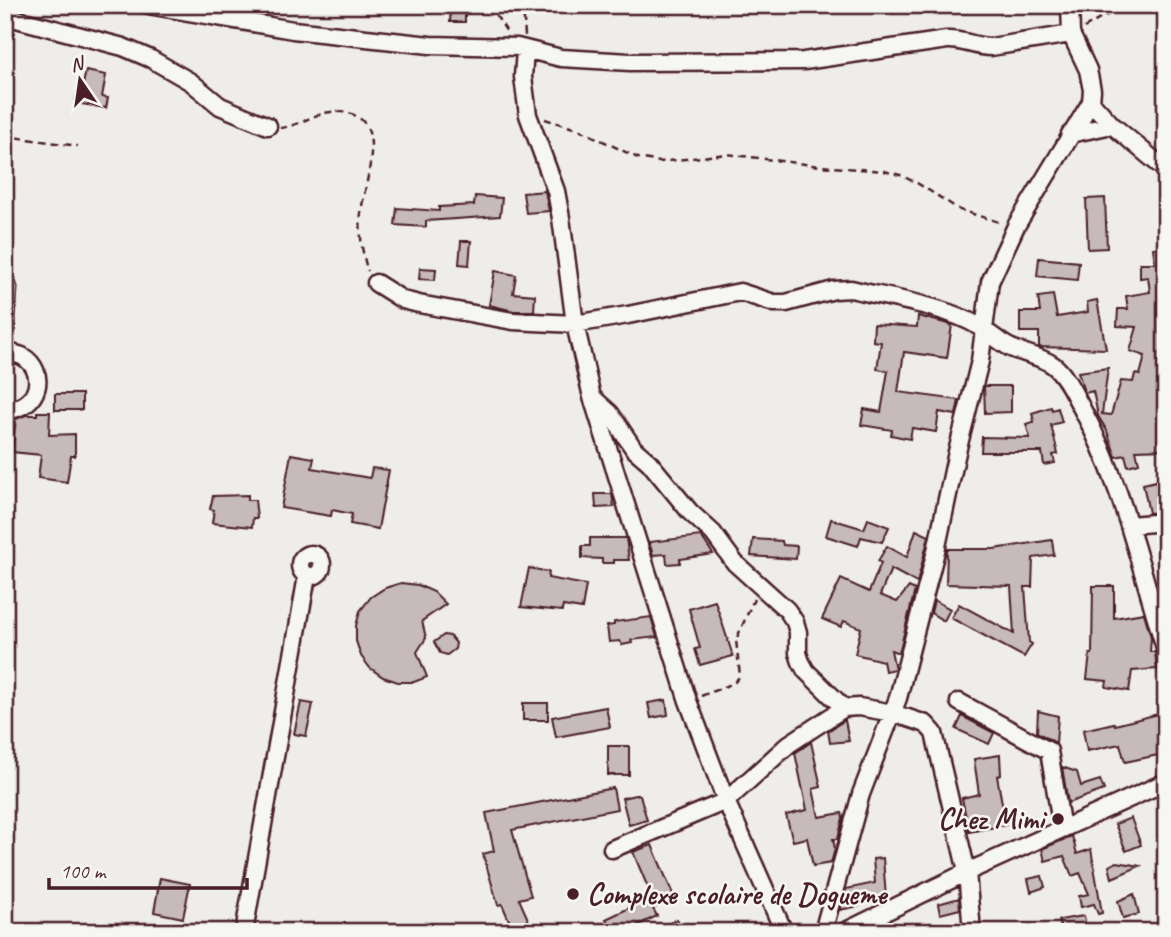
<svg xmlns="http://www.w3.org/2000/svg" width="1171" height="937" viewBox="0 0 1171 937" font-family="Caveat,sans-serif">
  <rect width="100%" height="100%" fill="#efedea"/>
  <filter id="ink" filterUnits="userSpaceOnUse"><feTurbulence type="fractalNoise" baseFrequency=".0143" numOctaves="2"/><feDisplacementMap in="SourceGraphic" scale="14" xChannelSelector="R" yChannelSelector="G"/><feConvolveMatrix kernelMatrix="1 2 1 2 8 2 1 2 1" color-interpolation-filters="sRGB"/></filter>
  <g filter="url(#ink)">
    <path fill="#c6babb" stroke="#4a1f2b" stroke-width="2" d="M451 5H465V22H450Z
      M86 71 106 75 102 97 108 98 106 108 75 103 77 92 81 93Z
      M545 191 549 211 526 213 523 193Z
      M475 196 502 198 500 216 426 221V227L395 225 397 208 439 211V207L474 205Z
      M1105 198 1107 248 1088 249 1086 199Z
      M461 241H471L469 265 459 264Z
      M1166 246V449L1136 450 1139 463 1128 466 1125 455 1116 457 1107 431 1098 416 1093 391 1085 393 1078 372 1108 368 1102 414 1111 415 1121 381 1133 382 1135 374 1140 375 1145 356 1130 351 1137 327 1117 326 1118 309H1128L1126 296 1150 292 1148 277 1140 278V263H1155L1153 248Z
      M1039 258 1079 262 1077 280 1037 276Z
      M420 268 436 269 435 280 419 279Z
      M495 271 516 275 513 293 535 295 534 311H514L489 305Z
      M1053 295 1057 317 1088 312 1087 302 1097 300 1106 349 1039 347V332H1020V312H1040L1038 297Z
      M918 316 952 325 947 358 904 352 898 392 959 400 956 415 939 412 936 432 912 428 910 439 891 435 892 430 861 425 864 409 881 412 888 371 877 369 881 342 873 341 874 324 917 327Z
      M984 386H1011V412L985 413Z
      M55 394H82V410H55Z
      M1051 407 1052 410 1058 408 1062 422 1051 425 1058 454 1053 455 1055 463 1044 465 1042 452H981L982 437 1030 438 1026 424 1034 422 1032 413Z
      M37 412H50L49 435 75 434V456H71L67 482 38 478 41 455 12 452 16 419 26 415H37Z
      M291 454 314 458 312 468 370 478 372 468 389 470 378 529 350 524 352 514 332 510 331 516 281 508Z
      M1156 481 1162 512 1149 513 1143 484Z
      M595 494H612L614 507 596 508Z
      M248 495V500H255L257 518H253L252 527 212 523 214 510 210 509 213 496Z
      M831 519 864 529 868 519 889 527 882 542 861 537 858 546 826 536Z
      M916 530 929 536 917 583 891 569 880 595 897 602 909 587 915 590 899 653 891 650 895 669 885 671 883 661 855 654 861 628 844 621 841 627 822 619 841 579 869 592 881 563 878 561 887 546 907 557Z
      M701 536 713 554 680 559V563L667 564 666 554 653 555 649 542Z
      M590 538H626L629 560H614V563H602V559L582 558V546H590Z
      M753 539 782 541 783 545 797 546 796 559 751 556Z
      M1052 540 1054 555 1033 558 1032 587H1025L1029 642 1032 644 1024 657 951 618 959 604 1014 634 1011 586 946 584 947 549H994Z
      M529 568 549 572 548 578 586 585 582 609 563 606 562 611 521 607Z
      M401 583 418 585 434 592 446 604 422 621 426 638 417 652 427 677 414 682H398L383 677 370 668 361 656 356 641V626L360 611 371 597 385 588Z
      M1093 586H1114V618L1144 613 1151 637 1150 652H1155L1157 669 1132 671 1129 691 1106 687 1107 681 1087 679 1090 654H1092Z
      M934 600 950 609 944 621 931 613Z
      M715 601 733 656 700 665 695 649 700 648 689 609Z
      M651 617 657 637 631 640 632 643 622 645 620 641 609 642 607 626 614 625V622Z
      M444 635 450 636 456 643 455 649 447 655 440 653 434 642Z
      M666 700 668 715 651 718 648 703Z
      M301 702 313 704 306 736 294 734Z
      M523 703H548V720H523Z
      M606 707 610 727 556 737 552 717Z
      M1038 711 1058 716 1056 743 1037 732Z
      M1166 712V749L1162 750 1163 754 1125 762 1120 744 1087 751 1083 730 1114 723 1115 725Z
      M962 716 994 733 989 744 956 729Z
      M845 720 849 741 830 743 828 731Z
      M811 742 821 787 813 789 819 817 842 813 843 818 838 839H833L835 849 831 863 813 866 807 838 793 841 786 815 807 810 795 753Z
      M608 746H629V775H608Z
      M1000 755 1001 775 997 776 1006 825 969 832 962 798 979 794 974 759Z
      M1062 767 1077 772 1081 786 1100 780 1104 790 1068 803Z
      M613 788 617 809 512 830 531 896 519 899 531 926 514 932 502 904 498 905 483 854 494 851 486 813Z
      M635 795H640L647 820 629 825 622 798Z
      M1131 818 1141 845 1126 851 1115 824Z
      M1072 836 1077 854 1091 849 1102 913 1098 914 1094 904 1081 907 1079 896 1089 894 1080 873 1072 876 1064 856 1045 861 1042 849Z
      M652 845 675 899 656 907 633 852Z
      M883 858 886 898 857 900 859 906 840 910 846 889 875 883 873 859Z
      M1117 862 1140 866 1112 878 1109 866Z
      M1042 876 1045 887 1031 892 1028 879Z
      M160 878 190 884 183 918 154 912Z
      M1134 894 1139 914 1123 918 1118 901Z
      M959 898 960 909 940 914 938 904Z
      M648 899 657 916 624 932H591L609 924 606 919Z
      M1084 916 1087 932H1061L1059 920Z
      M677 919 685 932H654Z"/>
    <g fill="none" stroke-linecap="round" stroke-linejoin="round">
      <g stroke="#4a1f2b" stroke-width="21">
        <path id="minor" d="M148 5 293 30 430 45 517 47 561 58 630 62 804 61 947 40C962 39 975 47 991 47L1071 34
          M5 16 123 47 151 59 191 82 220 106 268 126
          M525 50 523 77 528 115 556 191 561 218 575 324 592 397 688 701 726 801 784 932
          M1091 102 1112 125 1166 170
          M1070 134 1112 125
          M5 282 8 288 5 333
          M376 283 403 300 419 304 513 321 575 324 628 315 740 292 774 303H786L834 290 851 289C889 298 933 304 969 321 984 328 995 339 1009 347 1023 354 1041 356 1053 365 1065 374 1073 392 1080 405 1122 481 1140 568 1166 651
          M5 351C10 353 17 354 22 356 48 371 40 409 5 410
          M592 397 610 413 634 449 649 462 690 512 713 533 735 563 787 610 795 622 798 632V653L801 662 806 671 844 708
          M1129 525 1166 522
          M300 565a11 11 0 1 1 22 0a11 11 0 1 1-22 0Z
          M959 702 1049 751 1062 829
          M612 849 726 801 789 744 844 708 859 707 893 713 926 724 934 733 967 872 972 932
          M244 932 307 576
          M823 932 861 794 898 698 936 551 957 452 980 361 990 282 1016 226 1091 102 1092 90 1088 70 1071 34 1070 5
          M844 932 967 872 1166 782"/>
      </g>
      <path stroke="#4a1f2b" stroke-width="2.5" stroke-dasharray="7 5" stroke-linecap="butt" d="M489 5 507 32
        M523 5 525 36
        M1084 28 1125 5
        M545 119 580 130 638 158 659 162 727 154 820 166 884 171 900 175 917 183 960 210 1002 223
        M280 128C302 126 317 109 342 112 391 117 364 183 361 213 359 231 362 255 368 271
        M5 136 78 146
        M701 696 734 683 740 676 736 640 754 599"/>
      <use href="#minor" stroke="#f6f6f2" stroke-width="16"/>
    </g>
  </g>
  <g fill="#4a1f2b" stroke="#f6f6f2" stroke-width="2.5">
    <circle cx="1058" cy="819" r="7"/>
    <circle cx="573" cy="894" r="7"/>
  </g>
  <g text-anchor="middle" stroke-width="5" stroke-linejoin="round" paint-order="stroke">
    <g font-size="30" font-weight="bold" fill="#4a1f2b" stroke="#f6f6f2" text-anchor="end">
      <text x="1044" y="829">Chez Mimi</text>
      <text x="587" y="904" text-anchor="start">Complexe scolaire de Dogueme</text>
    </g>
  </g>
  <rect width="1171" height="937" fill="none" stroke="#f6f6f2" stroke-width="28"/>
  <rect x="14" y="14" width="1143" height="909" fill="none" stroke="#4a1f2b" stroke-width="2.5" filter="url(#ink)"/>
  <g transform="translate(80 80) rotate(347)" stroke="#f6f6f2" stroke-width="5" paint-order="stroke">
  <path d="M0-5L12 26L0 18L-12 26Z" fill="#4a1f2b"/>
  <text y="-10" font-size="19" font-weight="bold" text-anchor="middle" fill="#4a1f2b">N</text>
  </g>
  <path d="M49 878v10h198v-10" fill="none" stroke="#4a1f2b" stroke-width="3.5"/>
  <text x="60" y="878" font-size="21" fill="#4a1f2b" stroke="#f6f6f2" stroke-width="5" paint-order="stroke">100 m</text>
</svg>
